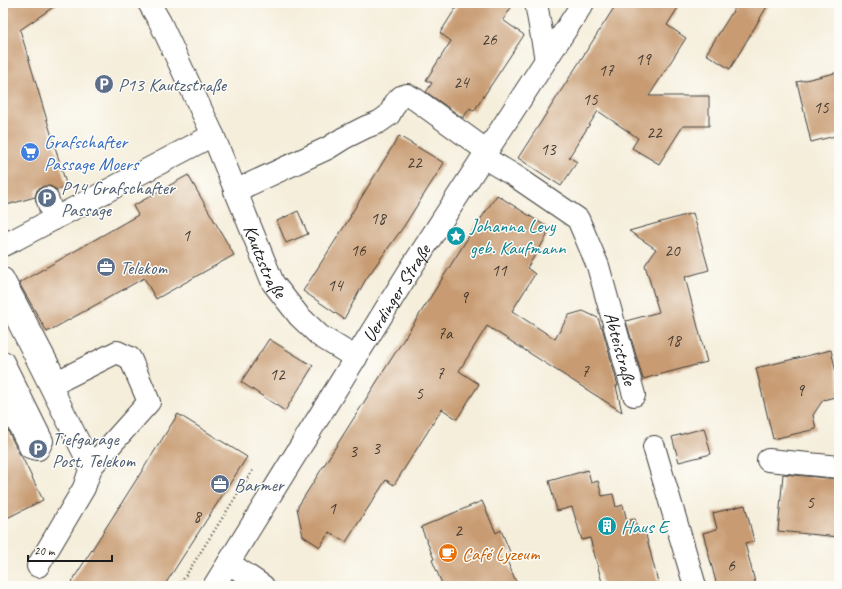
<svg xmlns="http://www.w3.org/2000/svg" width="842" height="589" viewBox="0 0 842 589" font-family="Caveat,sans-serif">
  <rect width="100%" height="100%" fill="#fdfcf7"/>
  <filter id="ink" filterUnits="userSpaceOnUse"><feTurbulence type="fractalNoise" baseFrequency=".025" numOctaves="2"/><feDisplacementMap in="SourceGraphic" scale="8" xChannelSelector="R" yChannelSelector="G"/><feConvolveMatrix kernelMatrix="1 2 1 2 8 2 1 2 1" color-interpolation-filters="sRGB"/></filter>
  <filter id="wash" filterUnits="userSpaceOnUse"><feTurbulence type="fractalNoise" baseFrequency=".012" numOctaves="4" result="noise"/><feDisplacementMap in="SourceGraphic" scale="16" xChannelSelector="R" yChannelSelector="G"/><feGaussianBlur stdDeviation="0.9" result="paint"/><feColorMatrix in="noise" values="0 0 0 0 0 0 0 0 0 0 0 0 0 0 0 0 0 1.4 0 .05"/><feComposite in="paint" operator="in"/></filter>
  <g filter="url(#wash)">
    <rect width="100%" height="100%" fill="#f5eedb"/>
    <g id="blocks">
      <path fill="#c89b72" d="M3 3H12L13 5 15 3H59L20 30 67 187 57 190 50 186H43L37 190 35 197 3 206Z
        M459 3H514L503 20 524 35 474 111 470 108 463 118 426 92 432 83 426 80 451 41 440 33Z
        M617 3H681L667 25 686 38 649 96H709V126H683L659 164 632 148 638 138 598 111 569 157 577 162 561 186 518 158Z
        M738 3H769L730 69 706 54Z
        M839 72V135L811 142 797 82Z
        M399 136 444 163 404 226 366 279 344 319 303 291 351 216H350Z
        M188 175 234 255 156 299 144 278 47 332 19 283 138 215 133 206Z
        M497 195 547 227V236L527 268 535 274 512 311 555 339 569 315 583 311 598 318 601 327H602L618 386H616L622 412 487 326 459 371 479 384 457 419 442 409 394 485 386 480 346 542 329 532 320 547 303 536 297 508 471 233Z
        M298 211 308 234 286 243 277 221Z
        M693 213 709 270 685 277 707 362 643 379 626 321 659 312 645 265 656 249 629 231Z
        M269 339 313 366 285 411 241 382Z
        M831 350 839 385V396L823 400 813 415 816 429 773 439 756 368Z
        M178 414 247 457 164 586H69Z
        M3 421 19 453 22 457 43 500 3 520Z
        M704 428 711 454 679 462 672 437Z
        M588 470 591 483 598 481 602 496 613 494 616 507 623 505 627 521 635 519 638 533 645 531 659 586H603L590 538 582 540 572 507 557 511 549 481Z
        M783 474 839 479V537L778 531Z
        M482 501 496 533 501 530 510 552 504 554 518 586H443L432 560 434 559 421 527Z
        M745 505 754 541 745 543 756 586H717L703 533 717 529 713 513Z"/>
    </g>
  </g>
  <g filter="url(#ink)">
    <use href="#blocks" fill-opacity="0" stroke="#3d3c39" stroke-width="1"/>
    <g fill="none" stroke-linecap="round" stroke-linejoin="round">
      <g stroke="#3d3c39" stroke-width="24">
        <g id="minor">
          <path id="s1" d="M149 3 160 22 213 135 273 283 299 316 320 336 356 358"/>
          <path d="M536 3 546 60"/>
          <path id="s2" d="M483 157 515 176 578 219 598 266 634 395"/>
          <path d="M235 191 328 148 344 138 366 127 379 122 389 115 396 102 401 97 407 95 415 99 487 151"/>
          <path d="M47 198 54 219"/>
          <path d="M3 245 16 239 213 135"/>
          <path d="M3 279 57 382 117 352 130 358 149 402 91 467 8 301 3 297"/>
          <path d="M3 362 42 441 38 449 30 447 3 393"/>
          <path d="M654 447 695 586"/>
          <path d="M768 460 839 467"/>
          <path d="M229 563 263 586"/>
          <path d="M38 566 84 488 91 467"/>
        </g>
      </g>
      <g stroke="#3d3c39" stroke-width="24">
        <g id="major">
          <path id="s3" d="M214 586 413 265 583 3"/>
        </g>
      </g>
      <path stroke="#3d3c39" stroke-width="2.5" stroke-dasharray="1 3" stroke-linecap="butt" d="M179 586 253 470"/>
      <use href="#minor" stroke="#fff" stroke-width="22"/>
      <use href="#major" stroke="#fff" stroke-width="22"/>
    </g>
  </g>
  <defs>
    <g id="parking-disc" transform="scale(1)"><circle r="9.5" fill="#5c6f8a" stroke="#fdfcf7"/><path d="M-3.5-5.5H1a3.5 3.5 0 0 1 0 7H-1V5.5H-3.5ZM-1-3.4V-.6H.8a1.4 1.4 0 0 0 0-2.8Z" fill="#fff"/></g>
    <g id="supermarket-disc" transform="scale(1)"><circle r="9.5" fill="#3f7fe0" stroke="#fdfcf7"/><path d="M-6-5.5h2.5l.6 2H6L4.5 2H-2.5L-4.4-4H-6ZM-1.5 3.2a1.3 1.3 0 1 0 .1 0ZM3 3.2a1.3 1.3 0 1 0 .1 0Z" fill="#fff"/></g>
    <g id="sight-disc" transform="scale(1)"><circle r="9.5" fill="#0f9aa8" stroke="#fdfcf7"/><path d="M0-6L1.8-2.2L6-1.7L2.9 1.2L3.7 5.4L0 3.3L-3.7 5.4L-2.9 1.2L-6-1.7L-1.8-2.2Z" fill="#fff"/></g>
    <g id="office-disc" transform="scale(1)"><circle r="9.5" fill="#5c6f8a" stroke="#fdfcf7"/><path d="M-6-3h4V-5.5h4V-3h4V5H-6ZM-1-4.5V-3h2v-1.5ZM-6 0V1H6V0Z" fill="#fff"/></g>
    <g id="building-disc" transform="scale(1)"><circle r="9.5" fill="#0f9aa8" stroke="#fdfcf7"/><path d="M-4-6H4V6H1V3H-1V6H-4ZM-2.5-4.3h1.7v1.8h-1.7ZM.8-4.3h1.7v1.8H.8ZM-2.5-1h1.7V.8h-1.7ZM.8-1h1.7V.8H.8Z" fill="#fff"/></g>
    <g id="cafe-disc" transform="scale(1)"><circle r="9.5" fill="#e8710a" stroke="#fdfcf7"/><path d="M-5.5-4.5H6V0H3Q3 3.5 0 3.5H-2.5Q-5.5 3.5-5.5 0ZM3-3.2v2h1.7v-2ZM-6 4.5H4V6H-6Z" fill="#fff"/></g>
  </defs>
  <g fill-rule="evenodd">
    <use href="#parking-disc" x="104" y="84"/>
    <use href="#supermarket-disc" x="30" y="152"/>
    <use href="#parking-disc" x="47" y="198"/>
    <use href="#sight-disc" x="456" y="236"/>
    <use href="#office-disc" x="106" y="267"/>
    <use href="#parking-disc" x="38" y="449"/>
    <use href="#office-disc" x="220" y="484"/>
    <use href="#building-disc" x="607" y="526"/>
    <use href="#cafe-disc" x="448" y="553"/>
  </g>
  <g text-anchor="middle" stroke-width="3" stroke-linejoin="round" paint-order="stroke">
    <g font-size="17" fill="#473c32">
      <text x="489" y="45">26</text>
      <text x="643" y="65">19</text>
      <text x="606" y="76">17</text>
      <text x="461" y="88">24</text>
      <text x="590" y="105">15</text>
      <text x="821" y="113">15</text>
      <text x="654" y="138">22</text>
      <text x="548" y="155">13</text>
      <text x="414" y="168">22</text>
      <text x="378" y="224">18</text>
      <text x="186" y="241">1</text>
      <text x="358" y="256">16</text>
      <text x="672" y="256">20</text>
      <text x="499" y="276">11</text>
      <text x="335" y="291">14</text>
      <text x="464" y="303">9</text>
      <text x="445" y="339">7a</text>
      <text x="673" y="346">18</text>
      <text x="585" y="377">7</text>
      <text x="440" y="379">7</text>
      <text x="277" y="380">12</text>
      <text x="800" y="396">9</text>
      <text x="419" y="399">5</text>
      <text x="376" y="454">3</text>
      <text x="353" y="457">3</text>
      <text x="810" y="508">5</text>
      <text x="332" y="514">1</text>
      <text x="197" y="522">8</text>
      <text x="458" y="536">2</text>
      <text x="731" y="571">6</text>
    </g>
    <g font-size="19" fill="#4e5e75" stroke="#fdfcf7" text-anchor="start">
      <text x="118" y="91">P13 Kautzstraße</text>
      <text x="61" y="194">P14 Grafschafter<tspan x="61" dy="22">Passage</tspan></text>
      <text x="120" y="274">Telekom</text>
      <text x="52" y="445">Tiefgarage<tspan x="52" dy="22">Post, Telekom</tspan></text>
      <text x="234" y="491">Barmer</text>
    </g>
    <g font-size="19" fill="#366cbe" stroke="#fdfcf7" text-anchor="start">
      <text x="44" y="148">Grafschafter<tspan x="44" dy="22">Passage Moers</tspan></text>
    </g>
    <g font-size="19" fill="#0d838f" stroke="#fdfcf7" text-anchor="start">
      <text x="470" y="232">Johanna Levy<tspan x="470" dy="22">geb. Kaufmann</tspan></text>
      <text x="621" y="533">Haus E</text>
    </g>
    <g font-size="19" fill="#1c1c1c" stroke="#fdfcf7">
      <text dy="7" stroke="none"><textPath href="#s1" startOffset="283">Kautzstraße</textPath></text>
      <text dy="7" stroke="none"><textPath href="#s3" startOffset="345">Uerdinger Straße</textPath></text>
      <text dy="7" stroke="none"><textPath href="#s2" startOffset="250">Abteistraße</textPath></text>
    </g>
    <g font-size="19" fill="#c56008" stroke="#fdfcf7" text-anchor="start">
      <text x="462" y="560">Café Lyzeum</text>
    </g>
  </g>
  <rect width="842" height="589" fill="none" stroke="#fdfcf7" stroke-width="16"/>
  <path d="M28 555v6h84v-6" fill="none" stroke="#1c1c1c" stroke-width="2"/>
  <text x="34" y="555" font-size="12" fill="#1c1c1c" stroke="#fdfcf7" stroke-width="3" paint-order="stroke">20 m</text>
</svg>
